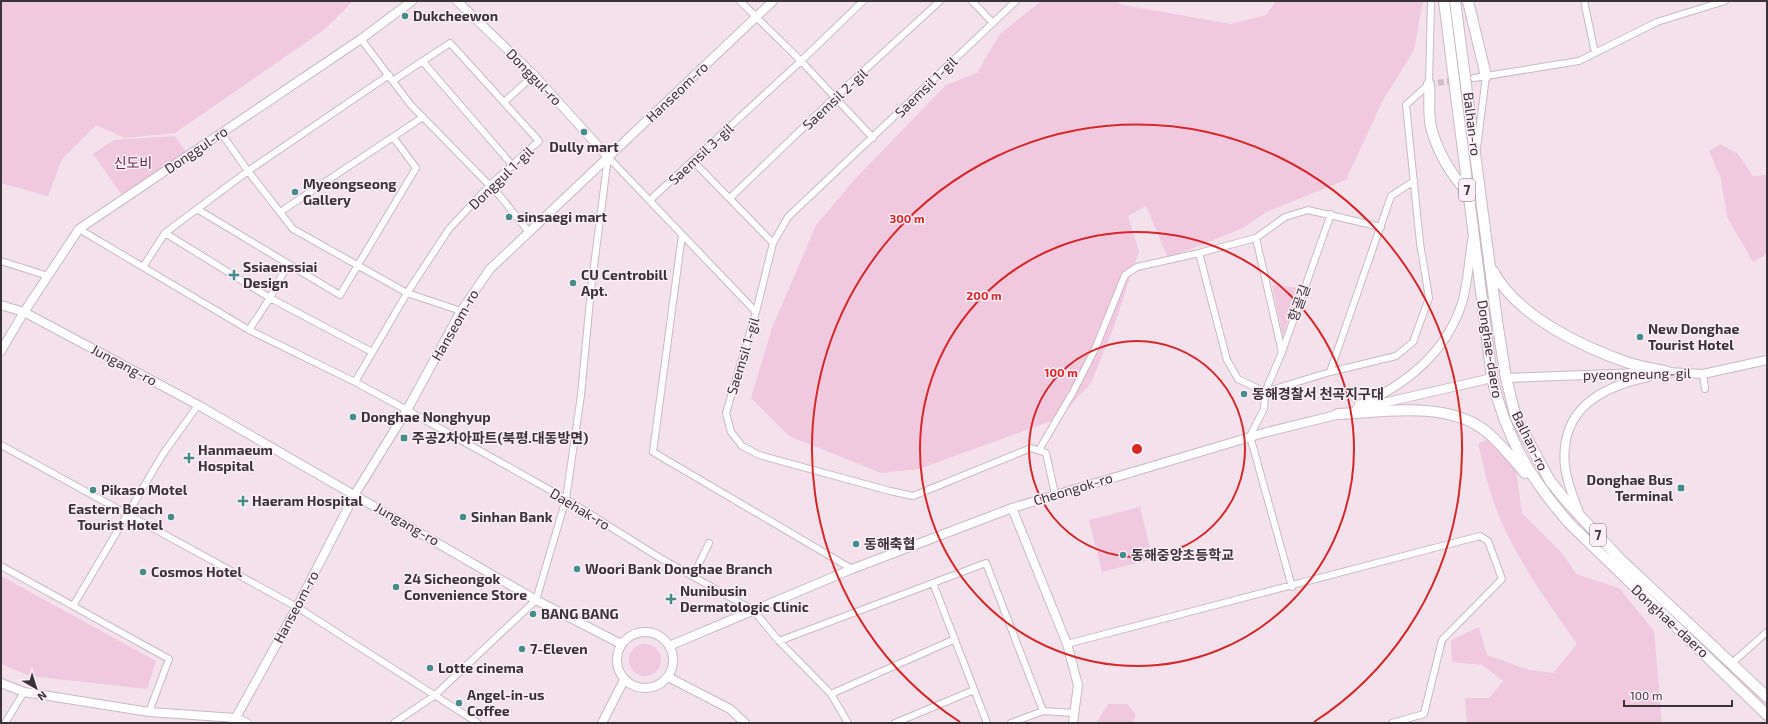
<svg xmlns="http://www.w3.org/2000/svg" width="1768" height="724" viewBox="0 0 1768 724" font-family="'Exo 2','Noto Sans KR',sans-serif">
  <rect width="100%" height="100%" fill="#f3e1eb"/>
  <path fill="#f1c9df" d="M1 1H353L324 30 175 133 125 138 96 125 62 159 48 196 1 183Z
    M1041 1H1114L1123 5 1231 24 1266 15 1276 1H1423L1414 50 1382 102 1346 180 1266 212 1243 228 1168 258 1146 206 1128 216 1139 251 1113 329 1091 383 1059 418 919 469 881 473 789 436 751 398 772 328 816 225 856 178 946 85 977 73 1000 34Z
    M175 136 188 155 124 198 93 154 114 140Z
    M1720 144 1738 154 1753 176 1767 175V254L1753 262 1727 217 1721 179 1709 151Z
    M1272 285 1299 288 1283 336Z
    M1497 435 1516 470 1522 513 1563 554 1576 574 1619 588 1654 631 1662 723H1467L1465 698H1489L1503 681 1482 665 1452 662 1451 640 1479 627 1487 655 1529 670 1553 673 1577 644C1546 600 1509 549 1492 497 1486 480 1483 462 1478 444Z
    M1140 507 1153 559 1102 572 1089 520Z
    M1 576 156 661 147 689 30 676 1 664Z
    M629 660a16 16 0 1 1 32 0a16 16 0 1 1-32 0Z
    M1108 704H1127L1136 715 1132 723H1096Z"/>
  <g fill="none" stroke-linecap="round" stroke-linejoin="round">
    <path stroke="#cebec7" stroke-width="6" stroke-dasharray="6 3" stroke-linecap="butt" d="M1429 84 1474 78"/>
    <g stroke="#cbb9c3" stroke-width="8">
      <path id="minor" d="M740 1 801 61 873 138
        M972 1 992 22
        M1016 1 788 217 773 243 756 312 726 413 731 432 742 446 759 455 890 491 913 496 1031 448 1046 453 1055 494
        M1584 1 1595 53
        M361 39 410 104 500 196 529 232
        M423 62 513 166
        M1474 78 1579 61 1657 22 1725 1
        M504 102 534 75
        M221 133 248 171 293 229 407 293 461 311
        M1477 148 1486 76
        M608 157 756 312
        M693 161 773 243
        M730 198 834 98 940 1
        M650 200 801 61 863 1
        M197 209 340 295 416 168 393 137
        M280 212 423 117
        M79 229 249 330 355 382 407 410 566 499 660 558 753 610 779 641 831 694 848 723
        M165 233 270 298 249 330
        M682 235 653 452 852 569
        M1256 238 1282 352
        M1 261 48 276
        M288 264 270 298 372 352
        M143 267 165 233 248 171 389 75
        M1330 372 1391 196 1414 181
        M1703 374 1705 389
        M355 382 407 293 449 229 489 186 539 141 450 43 394 80
        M1265 392 1330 372 1396 356 1413 342 1429 298 1420 243 1406 105 1429 84 1431 1
        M1265 392 1282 352 1331 214
        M1 445 297 607 478 723
        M1039 450 1073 392 1095 349 1125 275 1137 267 1199 253
        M1 566 169 659 149 712
        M693 576 709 543
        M933 583 987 723
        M1292 587 1250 436 1264 409 1265 392 1238 379 1227 360 1199 253 1256 238 1285 217 1308 210 1381 227
        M73 606 163 454 198 405
        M779 641 986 563 1043 711
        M1067 644 1480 536 1488 541 1502 579 1442 640 1424 714 1392 723
        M1732 663 1767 632
        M831 694 955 639
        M5 723 24 692
        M394 723 434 696 536 600 566 499 581 395 591 289 608 157
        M895 723 974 690
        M1011 723 1043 711 1074 713"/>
    </g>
    <g stroke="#cbb9c3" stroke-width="10">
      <path id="tertiary" d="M457 1 534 75 608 157
        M1 305 24 312 198 405 536 600 621 644
        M1 351 24 312 79 229 361 39 412 1
        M1506 378 1668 372 1703 374 1767 360
        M1359 405C1405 386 1446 353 1462 303 1468 283 1469 260 1472 240
        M1357 409 1492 378
        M1012 508 1067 644 1078 685 1073 723
        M1579 513C1574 498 1567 483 1565 467 1559 410 1600 387 1648 377
        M617 660a28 28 0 1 1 56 0a28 28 0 1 1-56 0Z
        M669 646 852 569 1012 508 1267 432 1344 413
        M668 677 730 709 745 723
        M1 683 24 692 149 712 236 718 247 723
        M233 723 297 607 355 494 407 410 461 311 490 269 773 1
        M602 723 624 680"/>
    </g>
    <g stroke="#cbb9c3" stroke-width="12">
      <path id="primary" d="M1444 1 1492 378C1506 437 1530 479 1570 524L1767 715
        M1455 1 1497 321 1506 378 1516 418 1550 481 1568 503 1621 560 1767 697
        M1468 1 1486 76
        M1429 84C1430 97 1428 114 1431 127 1437 151 1451 174 1467 192
        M1493 271C1517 316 1582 347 1629 363 1642 367 1655 369 1668 372
        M1338 414C1383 412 1444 401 1483 429 1499 441 1512 458 1525 473"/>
    </g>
    <use href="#minor" stroke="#fff" stroke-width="6"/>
    <use href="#tertiary" stroke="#fff" stroke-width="8"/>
    <use href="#primary" stroke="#fff" stroke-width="10"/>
  </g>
  <g fill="none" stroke="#d62828" stroke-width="2">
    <circle cx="1137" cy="449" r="108"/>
    <circle cx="1137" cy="449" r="217"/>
    <path d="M960 722A325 325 0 1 1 1314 722"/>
  </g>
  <g fill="#458d8b" stroke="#feeff7" stroke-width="1.5">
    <circle cx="405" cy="16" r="4"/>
    <circle cx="584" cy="132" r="4"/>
    <circle cx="295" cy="192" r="4"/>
    <circle cx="509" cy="217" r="4"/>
    <path d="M232 269h4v4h4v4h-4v4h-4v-4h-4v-4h4z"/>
    <circle cx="573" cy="283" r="4"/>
    <circle cx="1640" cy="337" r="4"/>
    <circle cx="1244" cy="394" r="4"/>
    <circle cx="353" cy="417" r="4"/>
    <rect x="400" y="434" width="8" height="8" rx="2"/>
    <path d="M187 452h4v4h4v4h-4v4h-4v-4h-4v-4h4z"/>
    <rect x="1677" y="484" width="8" height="8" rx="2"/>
    <circle cx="93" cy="490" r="4"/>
    <path d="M241 495h4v4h4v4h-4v4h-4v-4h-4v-4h4z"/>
    <circle cx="171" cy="517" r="4"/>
    <circle cx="463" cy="517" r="4"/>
    <circle cx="856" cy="544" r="4"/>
    <circle cx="1123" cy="555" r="4"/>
    <circle cx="577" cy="569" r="4"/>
    <circle cx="143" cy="572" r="4"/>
    <circle cx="396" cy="587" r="4"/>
    <path d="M669 593h4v4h4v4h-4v4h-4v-4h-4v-4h4z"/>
    <circle cx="533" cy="614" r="4"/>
    <circle cx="522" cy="649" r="4"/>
    <circle cx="430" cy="668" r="4"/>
    <circle cx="459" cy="703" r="4"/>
  </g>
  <g text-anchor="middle" stroke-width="3" stroke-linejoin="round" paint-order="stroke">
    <g fill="#feeff7" stroke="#756b71" stroke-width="1">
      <rect x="1459" y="179" width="16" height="22" rx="3"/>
      <rect x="1590" y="524" width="16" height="22" rx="3"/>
    </g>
    <g font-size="13" font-weight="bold" fill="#3a3337">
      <text x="1467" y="195">7</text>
      <text x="1598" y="540">7</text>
    </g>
    <g font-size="14" font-weight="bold" fill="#3a3337" stroke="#feeff7" text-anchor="start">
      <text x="413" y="21">Dukcheewon</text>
      <text x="584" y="152" text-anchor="middle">Dully mart</text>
      <text x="303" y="189">Myeongseong<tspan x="303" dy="16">Gallery</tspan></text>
      <text x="517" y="222">sinsaegi mart</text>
      <text x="243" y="272">Ssiaenssiai<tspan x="243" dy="16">Design</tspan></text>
      <text x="581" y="280">CU Centrobill<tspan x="581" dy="16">Apt.</tspan></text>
      <text x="1648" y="334">New Donghae<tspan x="1648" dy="16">Tourist Hotel</tspan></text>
      <text x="1252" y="399">동해경찰서 천곡지구대</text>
      <text x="361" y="422">Donghae Nonghyup</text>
      <text x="412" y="443">주공2차아파트(북평.대동방면)</text>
      <text x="198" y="455">Hanmaeum<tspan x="198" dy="16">Hospital</tspan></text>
      <text x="1673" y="485" text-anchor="end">Donghae Bus<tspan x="1673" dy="16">Terminal</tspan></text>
      <text x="101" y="495">Pikaso Motel</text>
      <text x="252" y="506">Haeram Hospital</text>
      <text x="163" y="514" text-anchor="end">Eastern Beach<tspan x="163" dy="16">Tourist Hotel</tspan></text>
      <text x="471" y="522">Sinhan Bank</text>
      <text x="864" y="549">동해축협</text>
      <text x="1131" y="560">동해중앙초등학교</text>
      <text x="585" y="574">Woori Bank Donghae Branch</text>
      <text x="151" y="577">Cosmos Hotel</text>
      <text x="404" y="584">24 Sicheongok<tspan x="404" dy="16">Convenience Store</tspan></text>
      <text x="680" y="596">Nunibusin<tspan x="680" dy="16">Dermatologic Clinic</tspan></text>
      <text x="541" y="619">BANG BANG</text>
      <text x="530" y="654">7-Eleven</text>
      <text x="438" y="673">Lotte cinema</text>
      <text x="467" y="700">Angel-in-us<tspan x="467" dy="16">Coffee</tspan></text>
    </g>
    <g font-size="14" fill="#3a3337" stroke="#feeff7">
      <text transform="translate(534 77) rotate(46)" y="5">Donggul-ro</text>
      <text transform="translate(926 87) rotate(-44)" y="5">Saemsil 1-gil</text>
      <text transform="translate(677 92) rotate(-44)" y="5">Hanseom-ro</text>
      <text transform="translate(835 99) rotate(-43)" y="5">Saemsil 2-gil</text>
      <text transform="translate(1472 124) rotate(83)" y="5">Balhan-ro</text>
      <text transform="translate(196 150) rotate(-34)" y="5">Donggul-ro</text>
      <text transform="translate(701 154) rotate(-43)" y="5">Saemsil 3-gil</text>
      <text transform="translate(501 178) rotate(-44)" y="5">Donggul 1-gil</text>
      <text transform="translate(1299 303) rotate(-70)" y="5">항골길</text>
      <text transform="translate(455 325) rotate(-60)" y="5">Hanseom-ro</text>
      <text transform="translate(1490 349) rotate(81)" y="5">Donghae-daero</text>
      <text transform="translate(743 356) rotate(-73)" y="5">Saemsil 1-gil</text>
      <text transform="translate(124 365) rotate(28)" y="5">Jungang-ro</text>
      <text transform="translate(1637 374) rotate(-1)" y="5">pyeongneung-gil</text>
      <text transform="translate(1530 441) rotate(64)" y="5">Balhan-ro</text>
      <text transform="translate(1073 489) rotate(-17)" y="5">Cheongok-ro</text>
      <text transform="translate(580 509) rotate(31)" y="5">Daehak-ro</text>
      <text transform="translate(407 524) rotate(30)" y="5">Jungang-ro</text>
      <text transform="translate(296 607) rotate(-62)" y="5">Hanseom-ro</text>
      <text transform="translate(1670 621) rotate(43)" y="5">Donghae-daero</text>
    </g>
    <g font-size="14" fill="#672850" stroke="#feeff7">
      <text x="133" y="168">신도비</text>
    </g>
  </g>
  <circle cx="1137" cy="449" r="6" fill="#d62828" stroke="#feeff7" stroke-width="2"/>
  <g font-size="12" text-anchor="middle" font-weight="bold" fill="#d62828" stroke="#feeff7" stroke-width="3" stroke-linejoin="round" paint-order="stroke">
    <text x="907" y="223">300 m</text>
    <text x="984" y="300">200 m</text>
    <text x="1061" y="377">100 m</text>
  </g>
  <rect width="1768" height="724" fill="none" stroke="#3a3337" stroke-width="4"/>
  <g transform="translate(36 688) rotate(141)" stroke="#feeff7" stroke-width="3" paint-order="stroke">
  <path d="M0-3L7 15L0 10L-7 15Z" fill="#3a3337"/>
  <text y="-6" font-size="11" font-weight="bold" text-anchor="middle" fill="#3a3337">N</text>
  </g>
  <path d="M1624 700v6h108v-6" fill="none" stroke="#3a3337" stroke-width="2"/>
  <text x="1630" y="700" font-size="12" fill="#3a3337" stroke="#feeff7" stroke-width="3" paint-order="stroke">100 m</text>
</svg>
